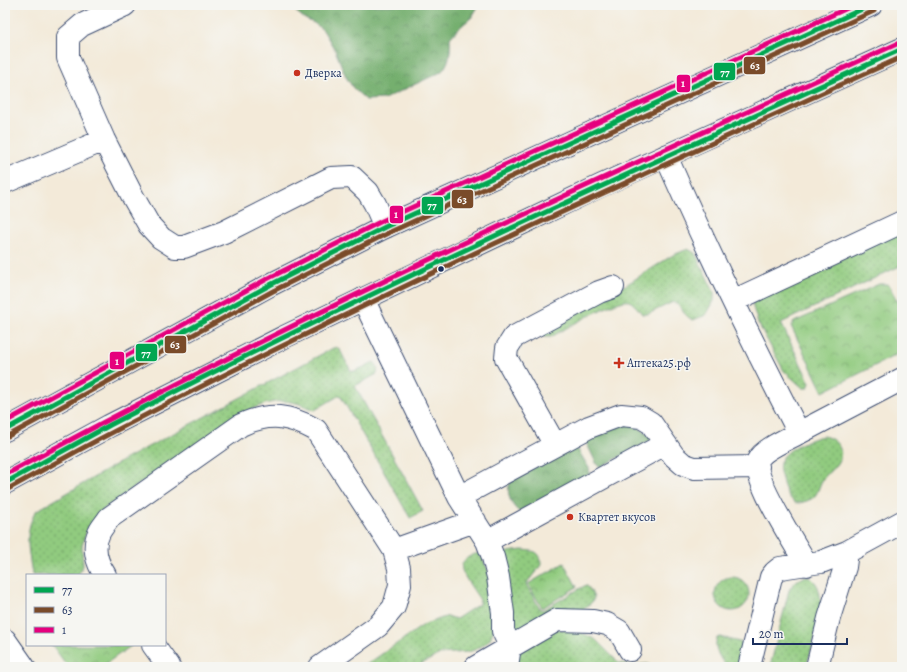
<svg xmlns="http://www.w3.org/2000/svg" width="907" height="672" viewBox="0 0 907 672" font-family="Alegreya,serif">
  <defs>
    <pattern id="grass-dots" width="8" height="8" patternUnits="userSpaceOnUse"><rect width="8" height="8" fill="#91cb7f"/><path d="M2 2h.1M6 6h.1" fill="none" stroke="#76a56b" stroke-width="1.8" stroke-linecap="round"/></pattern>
    <pattern id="forest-crowns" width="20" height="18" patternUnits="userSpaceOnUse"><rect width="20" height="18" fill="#74af6e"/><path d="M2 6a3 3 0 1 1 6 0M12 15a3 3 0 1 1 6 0" fill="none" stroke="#5e8f5e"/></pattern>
    <pattern id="park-crowns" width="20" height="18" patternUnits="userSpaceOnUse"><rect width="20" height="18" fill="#91cb7f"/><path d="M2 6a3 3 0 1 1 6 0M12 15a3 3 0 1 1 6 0" fill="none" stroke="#76a56b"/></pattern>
  </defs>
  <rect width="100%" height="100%" fill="#f6f6f2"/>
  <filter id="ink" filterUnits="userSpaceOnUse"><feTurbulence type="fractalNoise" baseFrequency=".025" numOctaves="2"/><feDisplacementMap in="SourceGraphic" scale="8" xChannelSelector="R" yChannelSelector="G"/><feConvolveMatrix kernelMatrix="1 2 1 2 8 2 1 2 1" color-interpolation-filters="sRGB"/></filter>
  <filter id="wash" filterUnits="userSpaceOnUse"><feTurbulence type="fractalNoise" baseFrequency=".012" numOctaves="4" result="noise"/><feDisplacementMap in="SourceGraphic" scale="16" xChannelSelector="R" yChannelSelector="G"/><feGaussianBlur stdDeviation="0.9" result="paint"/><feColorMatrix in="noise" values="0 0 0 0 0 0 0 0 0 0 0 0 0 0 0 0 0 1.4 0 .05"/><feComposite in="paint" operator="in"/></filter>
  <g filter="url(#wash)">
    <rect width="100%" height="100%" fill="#f3ead9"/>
    <path fill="url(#grass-dots)" stroke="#567d6e" d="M902 230V265L781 323 810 383 808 388H803L784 371 758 323 752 304 756 299Z
      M688 249 695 253 714 292V301L706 315 693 320C682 315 685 308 673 302L648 314H642C639 310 634 303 629 301 617 298 563 330 551 337H544L541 332 621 288 673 255Z
      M337 347 340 350 351 371H355L374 362C378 366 378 369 377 374L355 386 423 511 410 518 340 395 315 410C307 407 299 403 291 402 272 398 252 409 235 417L104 509 87 530 82 546 83 566 78 575H32C29 551 23 533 36 511L129 457 333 348Z
      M823 436C835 438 846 449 838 462 835 468 828 472 824 478 816 488 821 498 803 502 800 503 797 504 794 502 789 498 785 490 783 484 782 477 778 470 780 463 783 450 811 438 823 436Z
      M522 550C535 551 541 551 541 565L526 584 540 609 543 610 586 585C590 588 592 593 594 598L592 602 582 611 516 634 509 630 502 556 508 552Z
      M480 553 492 579 494 629 490 639 485 644 477 649 468 652 440 654 416 667H363L425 624 448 616 456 619 479 604 480 600C475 592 465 579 462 570 459 560 472 554 480 553Z
      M807 576C835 587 812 646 806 667H770L789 590C794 582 799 578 807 576Z
      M715 594a17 17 0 1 1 34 0a17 17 0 1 1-34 0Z
      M556 629 575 630 595 639 619 663 630 665 648 664 653 667H515L516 658 523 648Z
      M721 637 743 643 744 646 741 667H726C720 657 713 649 717 638Z"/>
    <path fill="url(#forest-crowns)" stroke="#486f66" d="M288 5H479L472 17 458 29 450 38C451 51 450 63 441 72L384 99 366 100 353 88 346 77 335 50 323 30 314 23 305 19Z
      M630 421 654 439 600 467 597 465 585 440Z
      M575 445 589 468 590 474 519 512C510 504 505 491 511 480Z"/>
    <path fill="url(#park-crowns)" stroke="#567d6e" d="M879 284H887L889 286 902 309V352L823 392 791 326 794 322Z
      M564 563 577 587 542 608 528 584Z
      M52 645H131V646L101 667H68Z"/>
  </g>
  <g filter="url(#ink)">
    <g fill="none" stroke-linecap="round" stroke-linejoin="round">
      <g stroke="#3b4b70" stroke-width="24">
        <path id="minor" d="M125 5 82 25 68 37V58L104 140 133 197 149 225 161 238 175 247H184L224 232 331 178 352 177 368 192 375 204 385 227
          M666 156C707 250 752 342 799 433 789 438 762 450 758 460 752 479 797 547 807 565
          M5 182 104 140
          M363 299 459 497 487 541 493 557 498 577 503 613V631L510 646 507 667
          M733 301 902 222
          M799 433 902 379
          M555 445 506 358 507 348 514 337 599 292 613 287
          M459 497 589 427 621 415 641 417 651 423 674 456 683 464 694 468 758 467
          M487 541 665 444
          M105 575C97 563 92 547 99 533 101 528 106 523 109 518L241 425C270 412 289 415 316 430L394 550 475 521
          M5 640 24 667
          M153 645 169 667
          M320 667 378 626 394 607 400 585 399 568 394 550
          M476 667 557 620 593 621 607 624 619 631 630 650
          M749 667 771 577 775 572 780 568 821 562 847 552 902 522
          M817 667 829 618 845 567 847 552"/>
      </g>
      <g stroke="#3b4b70" stroke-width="24">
        <path id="highway" d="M5 430 270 285 385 227 871 5
          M5 483 109 426 284 337 600 186 902 49"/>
      </g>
      <use href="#minor" stroke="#fff" stroke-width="22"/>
      <use href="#highway" stroke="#fff" stroke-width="22"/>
      <g stroke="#f6f6f2" stroke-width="8">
        <path id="bus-1" d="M5 430 270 285 385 227 871 5
          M5 483C40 464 75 444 110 425 370 290 636 170 902 49"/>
      </g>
      <g stroke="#f6f6f2" stroke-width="8">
        <path id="bus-2" d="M8 436 273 291 388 233 874 11
          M8 489C43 470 78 450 113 432 371 297 637 177 902 57"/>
      </g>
      <g stroke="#f6f6f2" stroke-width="8">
        <path id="bus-3" d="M5 422 267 279 382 221 854 5
          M5 475C296 316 598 179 899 43"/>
      </g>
      <use href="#bus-1" stroke="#00a651" stroke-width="5"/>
      <use href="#bus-2" stroke="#7a4b2a" stroke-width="5"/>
      <use href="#bus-3" stroke="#e5007d" stroke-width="5"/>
    </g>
  </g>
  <g fill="#c8321e" stroke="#f6f6f2" stroke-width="1.5">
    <circle cx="297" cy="73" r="4"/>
    <path d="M617 357h4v4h4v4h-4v4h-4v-4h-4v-4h4z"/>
    <circle cx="570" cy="517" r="4"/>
  </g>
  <circle fill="#1b2f5e" stroke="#f6f6f2" stroke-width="1.5" cx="441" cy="269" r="3.5"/>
  <g text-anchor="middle" stroke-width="3" stroke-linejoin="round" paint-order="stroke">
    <g font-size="12" fill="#1b2f5e" stroke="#f6f6f2" text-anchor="start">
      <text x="305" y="77">Дверка</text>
      <text x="627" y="367">Аптека25.рф</text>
      <text x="578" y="521">Квартет вкусов</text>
    </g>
  </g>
  <g stroke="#f6f6f2" stroke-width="1.5">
    <rect x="743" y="56" width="23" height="19" rx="4" fill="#7a4b2a"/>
    <rect x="713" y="62" width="23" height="19" rx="4" fill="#00a651"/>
    <rect x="676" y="74" width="15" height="19" rx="4" fill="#e5007d"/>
    <rect x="451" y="189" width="23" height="20" rx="4" fill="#7a4b2a"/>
    <rect x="421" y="196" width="23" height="19" rx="4" fill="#00a651"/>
    <rect x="389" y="205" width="15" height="19" rx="4" fill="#e5007d"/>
    <rect x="164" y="335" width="23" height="19" rx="4" fill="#7a4b2a"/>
    <rect x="135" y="343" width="23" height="19" rx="4" fill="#00a651"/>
    <rect x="109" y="351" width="16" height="19" rx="4" fill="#e5007d"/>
  </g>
  <g font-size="11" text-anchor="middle" font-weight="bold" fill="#fff">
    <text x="755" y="69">63</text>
    <text x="725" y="76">77</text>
    <text x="683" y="87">1</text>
    <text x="462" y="203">63</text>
    <text x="432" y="209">77</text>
    <text x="396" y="218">1</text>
    <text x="175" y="348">63</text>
    <text x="146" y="357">77</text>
    <text x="117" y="365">1</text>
  </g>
  <rect width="907" height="672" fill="none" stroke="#f6f6f2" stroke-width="20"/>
  <rect x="26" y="574" width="140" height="72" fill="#f6f6f2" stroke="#9ea6b7"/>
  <rect x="34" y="587" width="20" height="6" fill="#00a651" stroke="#9ea6b7"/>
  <text x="62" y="594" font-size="12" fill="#1b2f5e">77</text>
  <rect x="34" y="607" width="20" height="6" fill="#7a4b2a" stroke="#9ea6b7"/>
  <text x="62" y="614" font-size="12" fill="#1b2f5e">63</text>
  <rect x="34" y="627" width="20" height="6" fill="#e5007d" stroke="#9ea6b7"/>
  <text x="62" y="634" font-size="12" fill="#1b2f5e">1</text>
  <path d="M753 638v6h94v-6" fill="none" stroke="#1b2f5e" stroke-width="2"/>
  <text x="759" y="638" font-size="12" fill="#1b2f5e" stroke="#f6f6f2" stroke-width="3" paint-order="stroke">20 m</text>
</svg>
